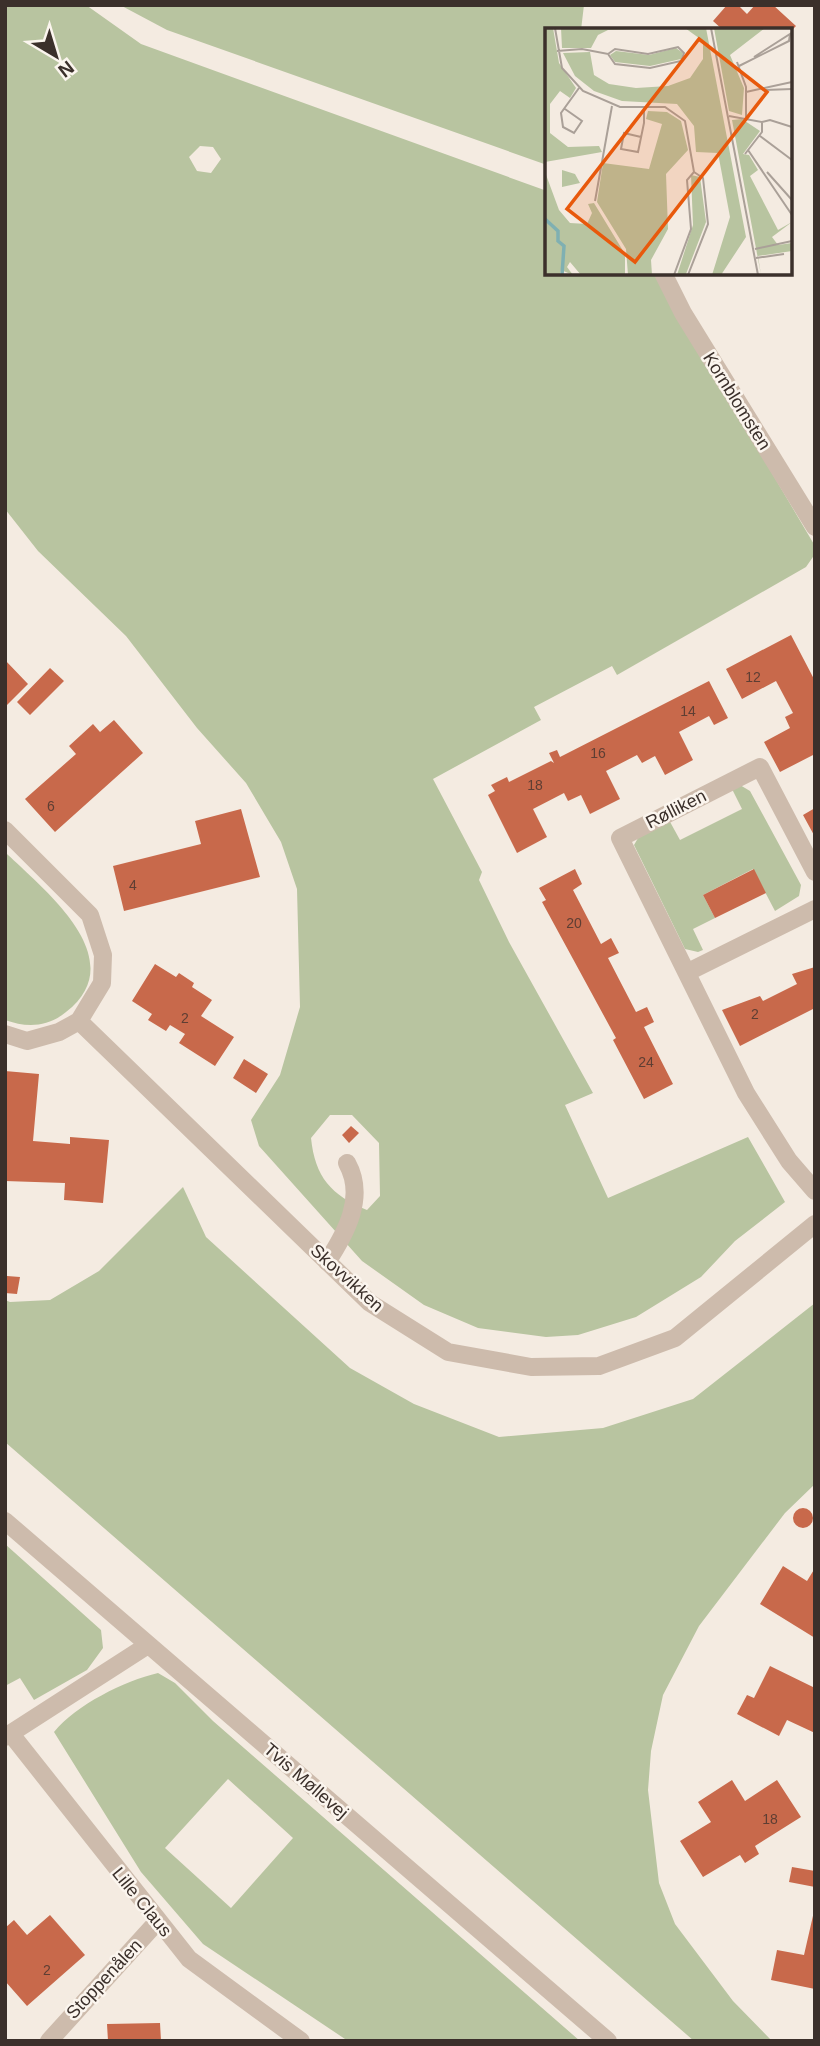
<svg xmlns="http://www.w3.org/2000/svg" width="820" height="2046" viewBox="0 0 820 2046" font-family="Helvetica,sans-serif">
  <rect width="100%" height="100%" fill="#f4ebe1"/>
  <path fill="#b8c4a0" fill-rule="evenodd" d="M5 5H86L141 44 547 191V273H654L815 546V554L806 567 617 675 612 666 534 707 541 720 433 779 482 872 479 880 509 942 593 1093 565 1105 608 1198 748 1137 785 1202 735 1241 701 1277 636 1317 578 1335 546 1337 478 1328 424 1305 362 1261 259 1146 251 1120 280 1075 300 1007 297 889 281 842 246 783 197 728 126 636 38 551 5 509ZM200 146 213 147 221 159 211 173 197 171 189 157ZM330 1115H352L379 1143 380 1196 367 1210C331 1195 315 1177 311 1138Z
    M120 5H584L581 30H547V165L167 30Z
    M740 785 750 791 801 885 799 896 775 911 753 869 703 895 715 918 693 929 703 950 698 952 685 949 634 845 641 833 669 820 680 840 742 809 731 787Z
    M5 852C43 889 134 959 66 1012 48 1027 27 1028 5 1020Z
    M183 1187 206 1237 350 1368 414 1404 499 1437 603 1428 693 1399 815 1303V1484L785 1513 699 1626 663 1695 651 1751 648 1790 659 1883 675 1924 733 2001 772 2041H694L5 1442V1300L10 1302 50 1300 99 1271Z
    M5 1544 101 1630 103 1648 87 1670 34 1700 20 1678 5 1686Z
    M158 1673 175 1683 213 1721 580 2041H348L203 1944 141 1872 54 1732C76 1705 124 1681 158 1673ZM228 1779 293 1838 231 1908 165 1848Z"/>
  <path fill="#c8694b" d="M727 5H738L747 14 755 5H773L796 26 790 32V30H723L713 21Z
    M791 635 815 681V754L780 772 764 742 790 728 785 717 793 713 776 681 742 699 726 669Z
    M5 660 28 684 5 707Z
    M50 668 64 681 30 715 17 702Z
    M709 681 728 718 714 725 709 716 679 732 693 760 665 775 655 756 642 763 637 755 606 771 620 799 590 814 581 795 568 801 564 793 533 809 547 837 517 853 488 795 495 791 491 785 507 777 509 782 551 761 554 763 549 753 557 750 560 757Z
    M114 720 143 753 55 832 25 799 76 754 69 746 93 724 100 732Z
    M815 808V837L803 815Z
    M241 809 260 877 124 911 113 866 201 844 195 821Z
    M575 869 582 884 573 890 601 944 611 938 619 953 608 958 636 1012 647 1007 654 1022 644 1027 673 1084 644 1099 613 1040 616 1038 542 902 546 900 539 888Z
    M754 869 766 893 715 918 703 895Z
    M155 964 176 977 179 973 194 983 192 987 212 1000 201 1016 234 1037 215 1066 179 1043 185 1034 170 1025 166 1031 148 1020 152 1014 132 1001Z
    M815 967V1008L740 1046 722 1010 760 996 763 1001 797 984 792 974Z
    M244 1059 268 1074 256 1093 233 1078Z
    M5 1071 39 1074 33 1141 70 1144V1137L109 1140 103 1203 64 1200 65 1183 5 1181Z
    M351 1126 359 1133 349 1143 342 1135Z
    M7 1276 20 1277 17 1294 5 1293Z
    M793 1518a10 10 0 1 1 20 0a10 10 0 1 1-20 0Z
    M783 1566 807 1581 815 1568V1638L760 1604Z
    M770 1666 815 1688V1733L787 1720 779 1736 737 1714 747 1695 754 1698Z
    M732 1780 745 1801 777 1780 801 1817 755 1846 759 1854 745 1863 740 1855 703 1877 680 1841 711 1822 698 1802Z
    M792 1867 815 1871V1887L789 1882Z
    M815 1907V1989L771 1980 777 1950 804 1955Z
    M50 1915 85 1955 27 2006 5 1981V1928L14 1920 27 1935Z
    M160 2023 161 2041H108L107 2024Z"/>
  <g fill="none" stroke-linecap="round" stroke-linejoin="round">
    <path stroke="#cdbbac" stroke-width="18" d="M663 273 683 313 815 527
      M5 830 90 915 103 955 102 983 79 1021 59 1032 27 1041 5 1034
      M815 872 760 767 620 838 746 1093 789 1161 815 1191
      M688 972 815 909
      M79 1021 370 1303 448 1352 531 1367 599 1366 675 1338 815 1224
      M327 1262C346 1233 366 1197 347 1163
      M5 1521 608 2041
      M11 1734 189 1959 301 2041
      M5 1737 148 1645
      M49 2041 157 1922"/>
  </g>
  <g text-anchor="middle" stroke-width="5" stroke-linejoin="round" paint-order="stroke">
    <g font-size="14" fill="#5e3e33">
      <text x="753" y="682">12</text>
      <text x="688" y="716">14</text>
      <text x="598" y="758">16</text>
      <text x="535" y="790">18</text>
      <text x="51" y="811">6</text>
      <text x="133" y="890">4</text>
      <text x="574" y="928">20</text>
      <text x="755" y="1019">2</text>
      <text x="185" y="1023">2</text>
      <text x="646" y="1067">24</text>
      <text x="770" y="1824">18</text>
      <text x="47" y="1975">2</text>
    </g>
    <g font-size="18" fill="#3b302b" stroke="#fbf5ee">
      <text transform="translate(737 401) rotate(58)" y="6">Kornblomsten</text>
      <text transform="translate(676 809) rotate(-27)" y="6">Rølliken</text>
      <text transform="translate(347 1278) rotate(42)" y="6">Skovvikken</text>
      <text transform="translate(306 1781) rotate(41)" y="6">Tvis Møllevej</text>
      <text transform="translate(142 1902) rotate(51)" y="6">Lille Claus</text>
      <text transform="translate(104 1979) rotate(-47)" y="6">Stoppenålen</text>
    </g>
  </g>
  <g transform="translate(545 28)">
    <rect width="247" height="247" fill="#f4ebe1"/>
    <path d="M0 0H8L14 35 31 60 25 70 15 63 5 76V105L23 119 54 118 57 124 0 134ZM16 0H122L63 2 53 7 46 20H17ZM140 0H161L201 209 176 247H167L185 189 173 125 151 124 149 98 132 76 77 73 49 63 30 48 18 25 45 24 49 47 64 56 91 60 123 58 145 50 158 31V13ZM169 0H220L185 27 199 60 197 87 184 83ZM131 20 138 25 136 31 105 38 70 34 65 27 71 23 104 27ZM103 83 122 84 136 93 143 122 121 146 123 201 106 232 107 247H83L81 221 52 174 58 135 104 141 117 96 101 91ZM197 91 215 103 198 126 204 127 213 142 205 148 233 202 247 194 227 209 233 217 247 215V223L213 228 216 247 187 92ZM17 142 30 146 35 155 17 159ZM0 144 14 182 25 195 42 196 47 185 43 176 49 175 80 226V247H36L25 234 22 239 28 247 16 242 15 247H0ZM146 147 155 149 161 194 141 246 132 247 148 197Z" fill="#b8c4a0"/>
    <path fill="none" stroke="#7fb0b2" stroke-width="3.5" d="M0 191 13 203V213L19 218 17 247"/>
    <path fill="none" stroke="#aaa098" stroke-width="2" d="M10 0 17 40 38 63 75 79H120L140 93 149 144 158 150 163 196 143 247M166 0 213 247M12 23 37 21 63 26 70 21 103 26 133 19 139 25 136 33 105 40 70 36 63 26M192 34 201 59V89M194 38 244 13 245 6 209 29M220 62 247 61M201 64 247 54M20 81 37 93 29 105 18 99 16 85 34 60M184 88 217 94V104L200 126M217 94 225 92 247 99M215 108 247 132M96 109 79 105 76 121 93 124 99 95V80M203 122 247 187M222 144 247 172M50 173 67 78M210 221 247 213M211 230 239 226M129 247 146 201 142 152 149 144"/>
    <path fill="#e8590c" fill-opacity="0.15" stroke="#e8590c" stroke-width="3.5" d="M154 11 222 64 90 234 22 181Z"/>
    <rect width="247" height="247" fill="none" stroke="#3b302b" stroke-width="3.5"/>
  </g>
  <rect width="820" height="2046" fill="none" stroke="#3b302b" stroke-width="14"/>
  <g transform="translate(56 56) rotate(142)" stroke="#fbf5ee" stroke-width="5" paint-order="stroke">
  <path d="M0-5L12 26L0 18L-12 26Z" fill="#3b302b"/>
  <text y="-10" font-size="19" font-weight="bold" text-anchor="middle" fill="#3b302b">N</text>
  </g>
</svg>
